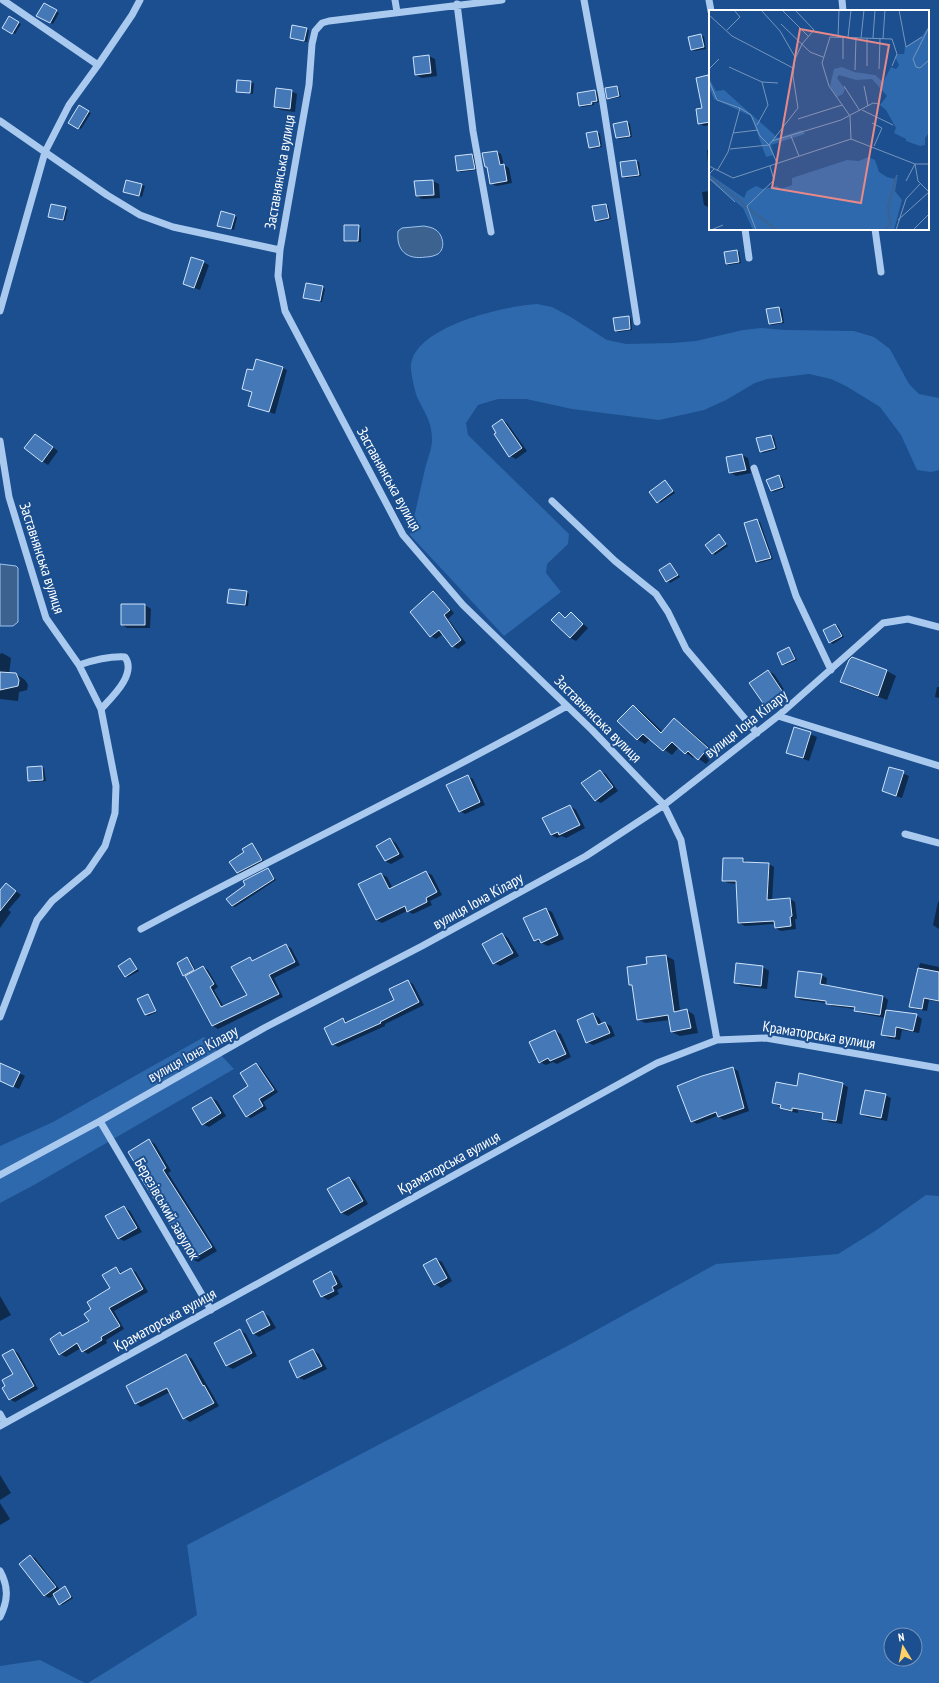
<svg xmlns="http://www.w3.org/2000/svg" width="939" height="1683" viewBox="0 0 939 1683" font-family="'PT Sans Narrow',sans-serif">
  <rect width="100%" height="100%" fill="#1b4f8f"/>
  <path fill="#2e69ad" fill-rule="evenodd" d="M537 304 552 307 569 316 607 340 626 344 672 343 696 341 743 330 761 328 785 330 854 331 874 337 890 349 909 384 919 394 939 398V470L931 472 917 470 901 435 880 407 846 386 831 379 809 374 767 379 755 383 726 400 704 410 659 420 572 409 526 399H498L478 405 466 423 468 435 569 534 568 544 547 564 546 573 561 592 504 636 410 535C415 513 420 491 425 469 427 460 432 449 432 440 432 419 423 412 416 394 414 387 412 378 411 370 408 327 505 306 537 304Z
    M204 1037 234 1069 34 1185 0 1203V1146L53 1122Z
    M926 1195 939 1196V1683H88L197 1615 187 1545 573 1343 716 1264 838 1254 875 1231ZM891 1635H915V1659H891Z
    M40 1660 85 1683H0V1666Z"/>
  <path fill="#3c6290" stroke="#9cc4f0" d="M424 226C428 227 432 227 436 230 443 235 446 248 438 254 434 256 430 257 426 257 407 260 396 251 398 231L402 228Z
    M0 564 16 566 18 568V622L13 626H0Z"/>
  <path fill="#0007" d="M44 4 59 13 53 24 38 15Z
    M10 17 21 24 15 34 4 27Z
    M306 29 309 30 307 42 291 38Z
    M701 35 704 37 706 49 694 51 692 50Z
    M429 56 435 59 437 76 422 78 416 75Z
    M708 76 710 78V125L704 126 699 123 704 109Z
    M238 81 254 83 253 94 237 91Z
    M617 87 619 89 621 97 611 99 608 98Z
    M291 91 297 94 295 112 281 110 275 107Z
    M595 91 598 92 600 102 594 103V105L582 107 580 106 578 93Z
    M79 106 91 113 81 129 69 122Z
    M627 122 630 124 632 137 619 139 617 137Z
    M597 132 600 134 602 147 592 149 590 147Z
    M707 150H710V164L708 163Z
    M497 152 501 154 504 165 509 168 512 183 496 186 491 183 488 168 485 167Z
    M472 155 474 156 477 170 460 172 458 170Z
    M636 161 639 162 641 176 626 178 623 176Z
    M127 181 145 186 142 197 124 192Z
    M433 181 439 184 440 198 422 199 417 196Z
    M710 191V208L704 205 702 192Z
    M606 205 608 206 611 219 598 222 595 220Z
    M65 208 68 210 65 221 49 216Z
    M234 216 237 217 234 230 221 227Z
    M358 226 361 228V242H347L345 240Z
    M737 251 739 252 741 263 729 265 727 264Z
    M203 262 209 265 200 290 184 284Z
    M322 287 325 289 322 302 305 297Z
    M779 308 782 309 784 323 772 325 770 324 768 310Z
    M628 317 631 318 632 330 618 332 616 330Z
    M283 368 287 370 275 414 249 405 253 393 243 389 254 371Z
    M502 420 507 423 527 451 516 459 510 456 495 434 498 433Z
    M771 436 774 437 777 449 763 453 760 451Z
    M41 438 58 451 48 465 42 461Z
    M742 455 748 458 751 473 736 476 730 472 727 458Z
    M779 476 782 478 785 488 774 492 771 491Z
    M665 481 675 493 660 503 658 502Z
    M757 520 760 522 773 559 759 563 757 562Z
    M719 536 728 546 715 555 706 545Z
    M670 564 680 577 670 583 660 570Z
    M247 592 249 594 248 606 228 603Z
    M433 592 438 596 454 613 448 619 466 643 458 649 452 646 443 634 436 639 431 636Z
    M145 605 151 609 150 628H127L122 625Z
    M559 613 566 618 571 613 588 628 576 641 570 638Z
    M835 625 838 626 844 637 833 644 830 642 824 631Z
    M789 648 792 650 797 660 785 665 783 664Z
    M2 653 11 658 9 674H16L25 680 28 685 27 690 19 692 18 701 0 699V654Z
    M852 658 887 671 896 676 887 700 850 687 842 681Z
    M768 671 774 674 789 697 771 709 766 706Z
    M937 687H939V698L935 697Z
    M633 706 641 711 663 732 674 719 682 724 716 753 706 764 695 756 693 758 686 753 679 747 672 755 650 739 645 744 637 739Z
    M794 728 817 737 809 761 787 753Z
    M42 767 44 768 46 781 32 782 29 781Z
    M890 768 909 776 902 798 883 791Z
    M600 771 606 774 618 791 601 803 595 800Z
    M468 776 473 779 485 805 465 814 460 811Z
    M570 806 576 810 585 828 566 838 562 836 557 838 551 835Z
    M390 839 396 843 404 857 391 864 385 861Z
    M252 844 254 846 264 861 240 874 237 872Z
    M742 859 748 863 769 864 774 867 772 901 790 899 795 902 797 919H795L796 929 781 931 775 928V924L745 926 739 923 737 884 728 883 723 880Z
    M268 870 276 880 235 907 232 906Z
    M426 872 432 875 442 895 430 901 432 905 413 914 407 911 382 923 376 920 381 874 387 877 393 889Z
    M12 888 21 895 8 910 11 912 0 928V894Z
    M938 902H939V929L933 925Z
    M546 909 552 912 564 939 548 946 535 940Z
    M502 934 508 938 519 956 500 966 494 963Z
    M286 945 291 948 300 965 274 978 283 997 218 1029 213 1026 187 977 184 975 187 958 190 960 196 971 203 967 208 970 218 987 214 990 224 1007 248 996 250 959 255 961Z
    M666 956 674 960 680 1011 687 1010 694 1015 698 1033 680 1036 672 1032 670 1020 645 1023 638 1019 633 987 630 984 648 965Z
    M130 960 139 971 128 977 125 976Z
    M920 963 939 967V1002L929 1000 927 1011 915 1009 910 1006Z
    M737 964 763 967 769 971 767 989 741 986 735 982Z
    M821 975 827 978 826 986 883 996 888 1000 886 1011 916 1015 922 1019 919 1033 902 1030 900 1040 888 1038 882 1034 885 1018 860 1013 855 1009 832 1006 827 1003 801 1000 796 997Z
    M408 981 413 984 424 1005 385 1024V1026L338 1047 333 1044 343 1019 348 1022 396 1000Z
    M148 995 150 997 157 1012 148 1016 146 1015Z
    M593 1014 599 1018 602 1024 605 1023 611 1026 615 1036 593 1045 587 1042Z
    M555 1031 561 1034 571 1057 557 1064 553 1062 546 1065 540 1062Z
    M256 1064 260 1066 278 1092 263 1102 267 1109 251 1118 247 1116 250 1086Z
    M733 1068 738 1071 749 1111 724 1120 717 1116 697 1124 692 1121Z
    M0 1072 19 1073 25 1076 19 1089 0 1080Z
    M842 1084 848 1087 842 1124 829 1122 823 1118V1114L798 1110V1113L787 1111 773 1103 798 1087Z
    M885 1095 891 1098 887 1121 867 1117 861 1114Z
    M211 1098 217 1101 226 1116 209 1127 203 1124Z
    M149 1140 155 1144 171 1171 168 1173 217 1251 198 1262 192 1259 143 1174Z
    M349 1178 355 1181 368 1204 348 1216 342 1213 329 1189Z
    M124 1207 130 1211 142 1232 124 1241 118 1238Z
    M436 1259 442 1262 452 1281 441 1288 435 1284Z
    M116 1268 122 1273 131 1269 136 1272 148 1292 114 1311 124 1329 106 1340 107 1343 88 1354 83 1351 81 1348 66 1357 60 1354V1334L64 1336 91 1322 93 1310 111 1288Z
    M331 1273 337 1276 343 1287 337 1290 339 1294 328 1300 322 1296Z
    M0 1296 11 1315 0 1321Z
    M263 1313 269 1316 276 1328 259 1337 253 1333Z
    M240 1330 246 1334 257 1356 233 1369 227 1366 215 1343Z
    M13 1350 18 1353 38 1389 15 1402 9 1399 6 1386 14 1374Z
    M313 1350 319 1354 327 1369 304 1380 298 1377Z
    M186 1355 192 1359 219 1406 190 1422 184 1418 170 1392 141 1407 135 1403Z
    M0 1475 11 1493 0 1500Z
    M0 1503 10 1519 0 1525Z
    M31 1556 35 1558 60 1590 65 1588 67 1589 73 1598 62 1605 54 1595 50 1598 45 1596 20 1564Z"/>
  <path fill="#4478b7" stroke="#cfe3fa" d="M44 3 57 10 50 23 36 16Z
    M9 16 19 22 12 34 2 28Z
    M292 25 307 28 304 41 290 38Z
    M701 34 704 47 691 50 688 37Z
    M429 55 431 73 415 75 413 57Z
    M708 75 710 86V122L698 124 696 109 702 108 696 78Z
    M237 80 251 81 250 93 236 92Z
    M617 86 619 96 607 99 605 88Z
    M276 88 292 90 290 109 274 107Z
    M595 90 597 101 591 102 592 104 579 106 577 93Z
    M79 105 89 111 78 129 68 123Z
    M627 121 630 136 616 138 613 124Z
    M597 131 600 146 589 148 586 133Z
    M497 151 500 165 504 164 507 181 490 184 487 167H485L482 153Z
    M472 154 475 169 457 171 455 156Z
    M636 160 639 175 622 177 620 162Z
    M126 180 142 184 139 196 123 192Z
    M433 180 434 195 416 196 414 181Z
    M51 204 66 207 63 220 48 217Z
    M606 204 609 218 595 221 592 206Z
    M221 211 235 215 231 229 217 226Z
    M344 225H359L358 241H344Z
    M737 250 739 262 726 264 724 252Z
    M191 257 204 261 194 288 183 284Z
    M306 283 323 286 320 301 303 298Z
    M779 307 782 322 769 324 766 309Z
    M629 316 630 329 615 331 613 318Z
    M256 359 283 367 269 412 248 406 252 392 242 389 247 369 253 370Z
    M502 419 522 448 509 457 494 434 496 433 492 426Z
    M35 434 53 447 42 462 24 448Z
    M771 435 775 448 760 452 756 438Z
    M742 454 746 470 729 473 726 457Z
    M779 475 783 487 771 491 766 480Z
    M665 480 673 491 657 503 649 492Z
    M757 519 771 558 756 562 744 523Z
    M719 534 726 544 712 554 705 545Z
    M670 563 678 575 666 582 659 570Z
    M229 589 247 591 245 605 227 603Z
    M433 591 450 610 444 615 461 640 452 647 439 630 430 637 410 612Z
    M121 604H145V625H121Z
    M559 612 565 618 571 612 583 624 570 638 551 620Z
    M835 624 842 636 829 643 823 630Z
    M789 647 795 659 782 665 777 653Z
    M852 657 887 670 878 696 840 682 849 660Z
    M768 670 784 694 765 706 749 683Z
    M0 672 16 673 19 680 18 686 0 690Z
    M633 705 661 733 674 718 708 748 698 760 688 751 685 754 672 742 663 751 643 734 637 740 617 721Z
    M794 727 811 732 803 758 786 753Z
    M42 766 43 780 28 781 27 767Z
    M889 767 904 771 896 796 882 791Z
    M600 770 613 787 595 801 581 783Z
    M468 775 480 802 459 812 446 785Z
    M570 805 580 825 559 835 558 832 551 835 542 818Z
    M390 838 399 854 385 861 376 846Z
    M252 843 262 860 237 873 229 862 244 852 242 849Z
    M723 858H743V862L769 863 767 900 790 898 792 916 790 917 791 926 775 928 774 921 738 923 736 881H722Z
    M268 868 274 879 232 906 226 899 245 885 243 881Z
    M426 871 437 892 426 898 427 902 407 912 405 906 376 920 358 884 381 873 389 889Z
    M6 883 16 891 0 911V890Z
    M546 908 558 935 541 943 539 939 534 941 523 918Z
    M502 933 513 953 493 964 482 944Z
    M286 944 295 962 269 975 279 994 212 1026 185 976 203 966 214 984 210 987 221 1007 247 995 231 967 250 957 252 961Z
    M666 955 674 1012 687 1009 691 1028 671 1032 668 1015 637 1020 632 985H629L627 967 647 964 646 957Z
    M187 957 194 970 183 976 177 963Z
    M130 958 137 969 125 977 118 966Z
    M736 963 763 966 761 986 734 983Z
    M918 968 939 972V1001L924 998 922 1009 909 1007Z
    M798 971 822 974 820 984 883 996 880 1015 854 1011 855 1007 826 1004V1001L795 997Z
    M408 980 419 1002 380 1022 381 1023 332 1045 324 1028 343 1018 345 1023 394 1000 389 989Z
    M148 994 156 1011 145 1015 137 999Z
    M886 1010 917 1014 913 1031 896 1027 895 1037 881 1035Z
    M593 1013 598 1025 605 1022 610 1033 586 1043 577 1020Z
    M555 1030 566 1054 550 1061 548 1058 539 1063 529 1042Z
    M0 1063 20 1072 13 1087 0 1081Z
    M256 1063 274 1090 259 1099 263 1106 246 1117 233 1096 248 1086 240 1073Z
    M733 1067 744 1108 718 1117 716 1112 691 1122 677 1086 702 1076Z
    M799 1073 843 1083 836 1121 822 1119 823 1113 792 1108V1111L780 1108 781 1105 772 1103 776 1082 797 1086Z
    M865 1090 886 1094 881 1118 860 1114Z
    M211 1097 221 1113 202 1125 192 1108Z
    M149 1139 166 1168 163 1170 212 1247 192 1259 139 1175 141 1173 128 1152Z
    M349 1177 363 1201 341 1213 327 1189Z
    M124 1206 137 1228 118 1239 105 1216Z
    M436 1258 447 1278 434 1285 423 1265Z
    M116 1267 120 1274 131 1268 143 1289 109 1308 120 1326 101 1337 102 1340 82 1352 77 1343 59 1355 50 1339 60 1332 62 1336 89 1321 84 1314 91 1309 87 1302 110 1288 102 1275Z
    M331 1271 337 1284 332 1287 334 1291 321 1297 313 1281Z
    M263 1311 270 1325 253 1334 246 1320Z
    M240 1329 252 1353 226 1366 214 1343Z
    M13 1349 34 1386 9 1400 2 1388 5 1386 2 1380 13 1374 2 1355Z
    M313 1349 322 1366 297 1378 289 1361Z
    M186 1354 203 1386 204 1385 214 1403 183 1419 167 1388 135 1404 126 1386Z
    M30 1555 56 1587 44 1596 19 1564Z
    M65 1586 71 1597 59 1605 53 1594Z"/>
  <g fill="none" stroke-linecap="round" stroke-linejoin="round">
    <path stroke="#a9c9ee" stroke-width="7" d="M3 0 98 65
      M395 0 397 12
      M502 0 329 21 322 23 315 31 312 44 309 85 280 250 278 276 285 311 403 535 463 605 592 730 664 805 681 840 717 1040
      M584 0 603 103 637 322
      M709 0 711 11
      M842 0 843 11
      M457 4 473 131 491 232
      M0 121 107 195 140 215 173 227 280 250
      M745 229 749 258
      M875 229 881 272
      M0 311 45 152 69 105 98 65 132 15 140 0
      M0 441 9 497 46 618 79 665 101 709 116 786 115 813 105 846 88 871 52 901 37 920 0 1017
      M754 468 796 596 831 670
      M552 501 615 561 656 594 668 612 686 649 757 733
      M79 665C94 660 109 656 125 657 137 674 112 697 101 709
      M778 716 939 766
      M905 834 939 843
      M141 929C282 853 427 785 567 706
      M100 1121 211 1310
      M0 1175 100 1121 264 1028 422 946 586 856 664 805 778 716 883 623 908 619 939 627
      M0 1414 5 1423
      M0 1426 657 1063 717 1040 766 1038 939 1068
      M0 1571C9 1587 8 1601 0 1617"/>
  </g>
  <g text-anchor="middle" stroke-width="4" stroke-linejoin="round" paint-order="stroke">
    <g font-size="15" fill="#fff" stroke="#1b4f8f">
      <text transform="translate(280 172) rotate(-80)" y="5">Заставнянська вулиця</text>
      <text transform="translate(389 479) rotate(61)" y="5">Заставнянська вулиця</text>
      <text transform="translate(42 558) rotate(72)" y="5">Заставнянська вулиця</text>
      <text transform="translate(598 719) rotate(45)" y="5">Заставнянська вулиця</text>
      <text transform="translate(746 724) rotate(-38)" y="5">вулиця Іона Кілару</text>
      <text transform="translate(478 901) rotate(-29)" y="5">вулиця Іона Кілару</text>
      <text transform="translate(819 1035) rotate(9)" y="5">Краматорська вулиця</text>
      <text transform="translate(193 1054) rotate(-29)" y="5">вулиця Іона Кілару</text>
      <text transform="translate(449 1163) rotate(-29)" y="5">Краматорська вулиця</text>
      <text transform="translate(167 1209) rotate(60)" y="5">Березівський завулок</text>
      <text transform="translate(165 1320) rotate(-29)" y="5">Краматорська вулиця</text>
    </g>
  </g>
  <g transform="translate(709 10)">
    <rect width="220" height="220" fill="#1b4f8f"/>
    <path d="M220 16V123L216 128V135L211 136 197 131V129L185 123 187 118 177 100 171 95 178 86 163 69 147 70 130 65 128 68 136 79 134 84 128 87 121 76 125 59 133 57 145 62 166 65 174 72 182 57 187 59 190 55 186 47 188 44H195L196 37 213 26ZM0 68 7 81 15 80 69 128 93 120 96 124 62 135 65 145 57 147 42 106 5 89 0 77ZM159 147 166 150 170 162 178 167 186 169 187 165H189L186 181 193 190 185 220H44L34 198 0 169V164L35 188 38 181 47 176 54 179 68 176 72 179 83 175V168L138 150 150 151Z" fill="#2e69ad"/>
    <path fill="none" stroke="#3c6290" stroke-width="2" d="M1 167 32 191 36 198M40 199 68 220M177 220 181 214 179 197 187 167"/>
    <path fill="none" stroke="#7695bc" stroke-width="1" d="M52 0 71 21 86 47M73 0 100 27M190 0 197 37 213 27M0 5 23 26 84 58M72 14 101 42 114 47M220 17 204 49 207 57 211 58 220 50M18 20 31 7 25 0M129 27 130 0M139 27 142 0M152 28 155 0M164 28 166 0M174 29 176 0M134 49V27M158 56V28M20 57 53 72 59 95 48 115M0 59 10 49M170 59 171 29M146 60 147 27M0 71 8 90 31 98 42 105 51 126 60 135 68 153M53 72 69 73M135 76 151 101M155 76 159 96M153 100 184 115M89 109 133 95M163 113 173 118 165 136M24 123 49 120M82 126 90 146M142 129 141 106 120 76 113 53 121 27 183 29 188 44 183 56M63 131 132 110 164 93 171 94M60 135 89 98 84 66 86 49 93 34 105 20 86 0M21 139 60 135M206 154 209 171 220 182M0 156 24 168 142 129 206 154H220M5 159 1 163 0 168 26 192M8 161 19 142 31 98M197 171 206 154M189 210 220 182M2 220 14 215M47 220 38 196 65 170 61 156M187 220 197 189 211 174M204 220 220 204"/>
    <path fill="#e88989" fill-opacity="0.15" stroke="#e88989" stroke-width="2" d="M91 19 180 35 152 193 63 178Z"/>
    <rect width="220" height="220" fill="none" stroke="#fff" stroke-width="2"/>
  </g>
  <g transform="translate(903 1647) rotate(350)"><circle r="19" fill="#1b4f8f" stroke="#7695bc"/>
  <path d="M0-3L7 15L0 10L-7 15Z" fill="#ffd166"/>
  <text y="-6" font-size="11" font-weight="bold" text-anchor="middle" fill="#ffffff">N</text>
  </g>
</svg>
